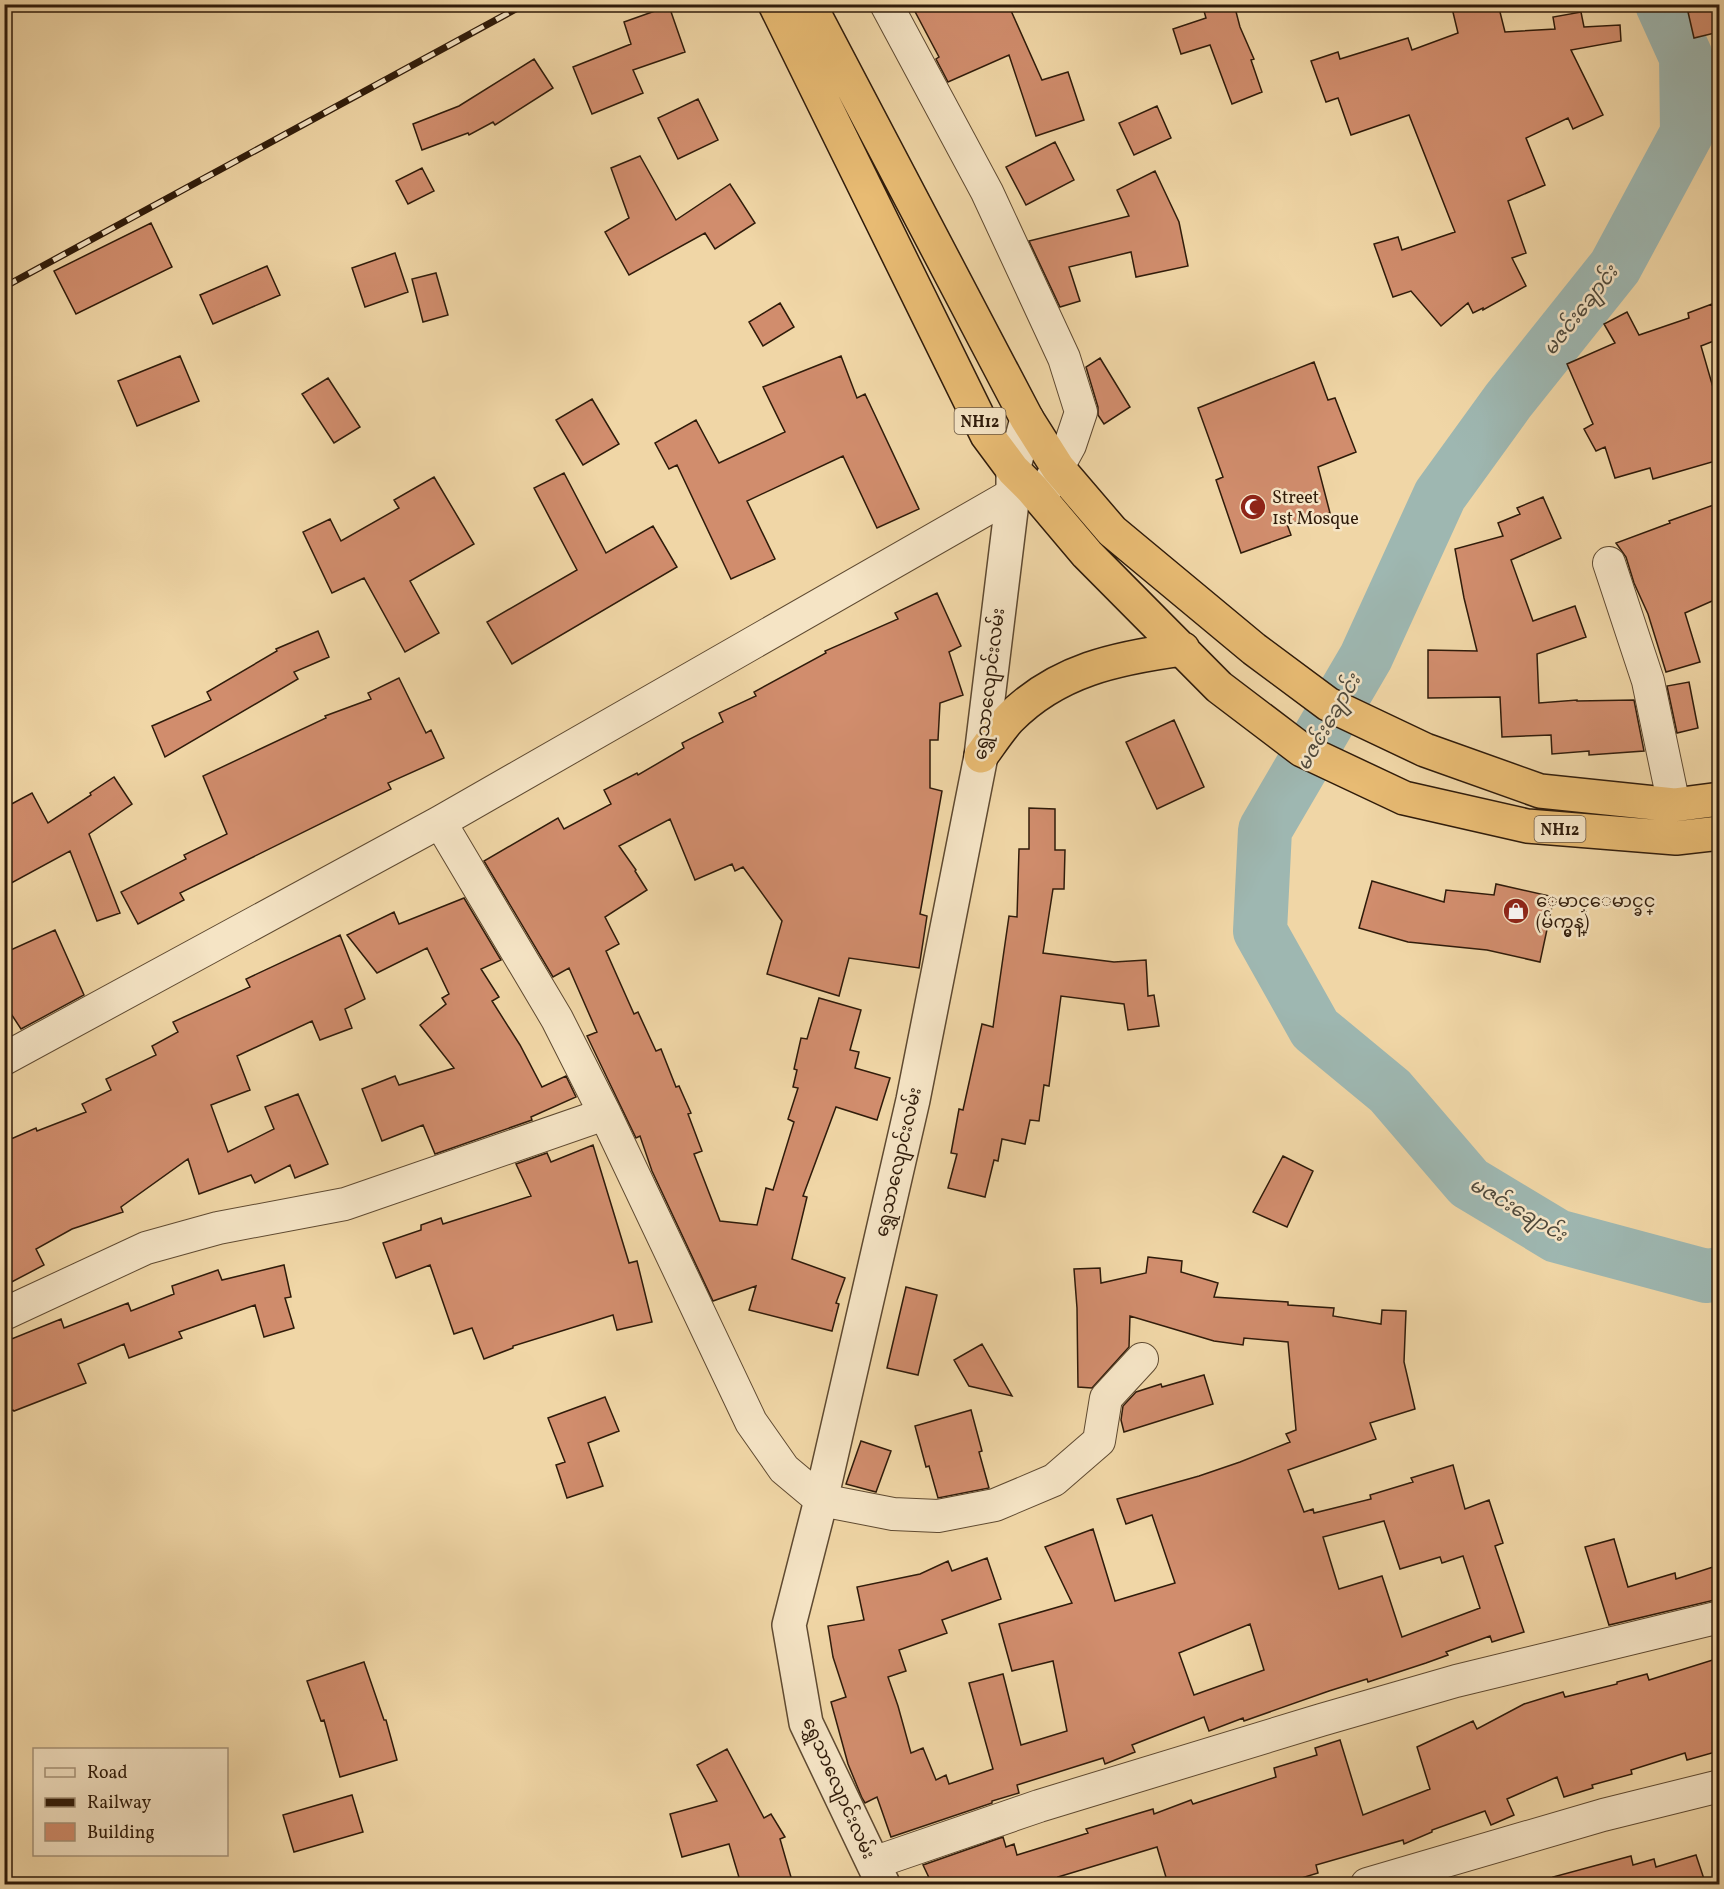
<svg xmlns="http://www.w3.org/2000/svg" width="1724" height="1889" viewBox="0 0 1724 1889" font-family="Vollkorn,'Noto Sans Myanmar',serif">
  <rect width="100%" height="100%" fill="#f0d6a6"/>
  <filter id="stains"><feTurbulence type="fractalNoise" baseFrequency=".00333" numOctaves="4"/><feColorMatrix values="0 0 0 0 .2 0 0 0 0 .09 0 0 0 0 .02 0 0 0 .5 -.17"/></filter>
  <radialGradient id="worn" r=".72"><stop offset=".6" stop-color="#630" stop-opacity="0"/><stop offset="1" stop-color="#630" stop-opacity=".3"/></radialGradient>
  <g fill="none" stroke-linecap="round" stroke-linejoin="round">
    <path stroke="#9eb7b1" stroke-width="54" d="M1662 4 1686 57 1687 133 1615 267 1508 401 1440 495 1366 657 1265 830 1260 931 1315 1029 1390 1091 1469 1183 1557 1236 1706 1276 1720 1274"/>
  </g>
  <path fill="#d18d6d" stroke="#2f1b0a" stroke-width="1.5" fill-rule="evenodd" d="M911 4H1008L1042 80 1068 72 1084 120 1036 136 1009 55 948 82 936 59 939 57Z
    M1202 4H1234L1240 27 1254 59 1251 60 1262 92 1232 104 1210 45 1181 54 1173 29 1206 18Z
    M1451 4H1498L1505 32 1555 29 1553 17 1581 12 1584 27 1620 25 1621 41 1571 50 1603 115 1573 129 1568 118 1526 138 1545 185 1508 201 1526 253 1512 258 1526 286 1483 310V308L1473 313 1468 303 1441 326 1411 291 1393 297 1374 244 1398 237 1402 250 1455 232 1409 115 1351 135 1338 98 1326 102 1311 61 1338 52 1340 59 1408 38 1412 50 1458 33Z
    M1719 5V32L1694 38 1688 12Z
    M669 6 685 52 633 70 643 93 592 114 573 67 631 44 624 22Z
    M534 59 553 88 495 125 493 122 469 135 468 133 422 150 413 124 459 106Z
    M698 99 718 140 678 159 658 118Z
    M1157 106 1171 138 1134 155 1119 123Z
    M1055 142 1074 180 1026 205 1006 167Z
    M640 156 676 220 730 184 755 223 715 249 705 233 629 275 605 232 629 218 611 168Z
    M422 168 434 191 408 204 396 181Z
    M1155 171 1179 222 1188 266 1136 277 1131 252 1069 267 1080 301 1060 307 1029 241 1129 216 1117 190Z
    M151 223 172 267 76 314 54 271Z
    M395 253 408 292 365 307 352 268Z
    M267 266 280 295 213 324 200 295Z
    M436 273 448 315 423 322 412 279Z
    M780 303 794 327 763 346 749 322Z
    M1712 304 1719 324V339L1701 346 1719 408V460L1653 479 1650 468 1615 478 1605 447 1596 451 1584 429 1593 424 1567 364 1615 343 1604 324 1627 312 1639 335 1689 318 1688 313Z
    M180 356 199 401 137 426 118 381Z
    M841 356 857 398 865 394 919 509 877 528 843 456 747 501 775 559 731 579 677 465 669 469 655 443 696 420 719 463 785 432 763 387Z
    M1100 358 1130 407 1104 424 1098 415V407L1086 367Z
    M1314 362 1328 400 1335 398 1356 452 1318 467 1330 513 1287 524 1291 535 1241 553 1216 480 1223 477 1198 408Z
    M328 378 360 427 334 443 302 394Z
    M592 399 619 444 583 465 556 420Z
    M564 473 606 553 653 526 677 567 512 664 487 622 577 570 534 488Z
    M434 477 474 544 410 581 439 633 405 652 364 578 332 593 303 532 330 519 341 541 399 508 394 500Z
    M1543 497 1561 538 1511 560 1533 621 1575 606 1586 637 1537 654 1539 703 1577 700V701L1634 700 1644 751 1589 755V751L1552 754 1551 735 1502 737 1500 697 1428 698V650L1477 651 1464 598 1455 549 1503 536 1498 523 1520 514 1517 508Z
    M1719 503V598L1685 613 1700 662 1666 672 1648 614 1634 583 1626 557 1616 543 1670 523 1669 521Z
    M937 593 961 646 949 652 963 695 940 703 938 740H930V788L942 791 920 914 927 916 919 968 849 958 839 996 767 974 782 921 743 867 735 871 732 864 695 880 670 819 619 846 636 870 635 871 647 890 605 917 619 944 606 951 634 1014 638 1012 656 1051 661 1049 676 1087 679 1086 691 1113 688 1114 702 1151 694 1154 720 1221 757 1225 766 1188 773 1190 794 1122 788 1119 798 1088 793 1087 797 1070 794 1069 801 1038 807 1039 819 998 861 1010 850 1050 859 1052 855 1068 890 1078 877 1120 836 1107 803 1196 807 1197 792 1259 845 1278 836 1303 839 1304 832 1331 749 1310 756 1286 713 1301 652 1171 640 1136 636 1138 587 1036 597 1032 569 968 553 977 484 861 558 818 564 829 611 804 604 790 637 773 638 775 684 748 682 743 723 722 719 713 756 696 754 692 826 653 825 651 898 619 895 613Z
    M318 631 329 657 294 672 298 679 165 757 152 726 211 700 207 692 277 651 276 649Z
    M399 678 426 733 431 730 444 758 388 783 391 789 180 893 184 900 138 924 121 892 186 859 184 855 227 834 203 776 326 718 325 716 371 699 368 693Z
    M1689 682 1698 728 1677 733 1667 686Z
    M1174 720 1204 787 1157 809 1126 742Z
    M114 777 132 804 89 834 120 913 97 921 70 851 4 887V808L32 793 48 823 91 795 90 793Z
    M1029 808 1055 809V850H1065L1064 889H1053L1043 953 1114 962 1146 960 1148 996 1154 995 1159 1026 1128 1030 1124 1004 1061 996 1049 1086 1044 1085 1039 1121 1030 1120 1025 1144 1002 1139 998 1161 994 1160 985 1197 948 1188 957 1154 951 1153 959 1109 963 1110 982 1024 993 1027 1009 916 1017 917 1019 849H1029Z
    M1372 881 1444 902 1446 890 1494 895 1496 884 1554 897 1540 962 1487 950 1408 942 1359 928Z
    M464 898 501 960 481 969 499 997 492 1001 520 1045 542 1087 566 1076 576 1097 531 1117 532 1120 435 1154 423 1125 382 1141 362 1089 395 1076 399 1085 454 1068 420 1025 446 1004 442 998 449 994 427 948 377 973 347 935 394 912 399 924Z
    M55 930 84 995 21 1029 4 1003V953Z
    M340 935 365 999 345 1009 352 1028 320 1040 312 1021 237 1056 250 1090 211 1105 228 1152 274 1129 265 1107 298 1094 328 1164 295 1178 290 1165 255 1183 251 1175 199 1194 188 1159 121 1207 123 1212 72 1229 36 1249 44 1265 4 1286V1142L36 1128 37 1131 86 1112 82 1104 111 1090 106 1079 156 1055 152 1046 178 1032 173 1022 250 987 246 979Z
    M593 1145 629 1263 637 1261 652 1322 617 1330 613 1315 513 1346V1348L484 1359 472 1328 454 1334 430 1265 396 1278 383 1243 421 1230V1225L441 1218 443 1224 531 1196 516 1164 547 1153 551 1162Z
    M1283 1156 1313 1171 1287 1227 1253 1212Z
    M1148 1257 1182 1261 1181 1272 1218 1283 1214 1297 1288 1302V1305L1334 1308 1333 1316 1381 1324 1382 1310 1406 1311 1404 1362 1415 1409 1370 1423 1376 1439 1288 1470 1304 1512 1313 1509 1314 1513 1371 1499 1370 1495 1413 1482 1411 1478 1453 1465 1465 1509 1489 1500 1503 1543 1495 1546 1524 1632 1492 1642 1490 1636 1446 1652 1448 1655 1426 1663 1368 1682 1367 1679 1329 1691 1244 1721 1243 1718 1209 1731 1204 1717 1132 1745 1135 1752 1105 1764 1103 1758 1017 1785 1019 1793 992 1801V1803L891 1837 877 1797 865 1803 862 1798 848 1764 831 1702 846 1697 833 1657 828 1626 864 1620 857 1587 920 1574 948 1561 952 1571 987 1558 1001 1599 942 1620 947 1633 899 1650 906 1671 888 1677 898 1706 911 1753 923 1748 936 1780 946 1775 949 1784 993 1769 969 1683 1003 1674 1021 1745 1067 1731 1053 1661 1012 1671 999 1624 1072 1603 1045 1547 1093 1529 1115 1601 1175 1583 1152 1515 1126 1524 1117 1499 1199 1476 1240 1462 1290 1442 1286 1434 1296 1430 1288 1342 1244 1338 1243 1345 1214 1341 1130 1316 1129 1347 1092 1388 1078 1387 1077 1308 1074 1269 1100 1268 1101 1283 1146 1273ZM1384 1521 1400 1569 1440 1557 1442 1563 1463 1556 1480 1608 1402 1637 1382 1576 1339 1589 1323 1537ZM1250 1624 1264 1670 1194 1695 1179 1653Z
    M284 1265 291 1297 285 1298 294 1328 264 1337 255 1305 179 1332 182 1338 129 1358 124 1344 78 1364 86 1383 14 1411 13 1410 4 1413V1342L61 1319 64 1328 128 1303 131 1311 174 1294 172 1286 218 1270 222 1280Z
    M906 1287 937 1295 918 1375 887 1368Z
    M982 1344 1012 1396 969 1386 954 1360Z
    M1204 1375 1213 1404 1124 1432 1121 1420 1123 1406 1136 1392 1161 1384 1162 1387Z
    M605 1397 619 1431 588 1443 603 1486 567 1498 556 1465 565 1462 548 1418Z
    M971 1410 982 1451 979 1452 989 1488 938 1498 929 1466 926 1467 915 1426Z
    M861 1441 891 1451 876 1492 846 1484Z
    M1614 1539 1628 1587 1675 1573 1676 1579 1719 1565V1599L1609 1625 1585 1547Z
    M1719 1658V1751L1687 1760 1685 1753 1631 1770 1632 1774 1592 1785 1593 1788 1564 1797 1557 1777 1507 1799 1514 1815 1491 1825 1485 1811 1432 1830V1832L1404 1844 1403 1840 1316 1865 1318 1873 1282 1884H1258L1256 1878 1235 1884H1168L1157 1847 1058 1877 1061 1884H932L923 1865 1003 1837 1006 1847 1014 1844 1017 1855 1088 1833 1086 1829 1153 1809 1154 1814 1191 1800 1193 1804 1276 1777 1274 1768 1317 1755 1315 1748 1340 1740 1363 1815 1430 1789 1417 1747 1473 1721 1477 1729 1524 1704 1563 1692 1565 1697 1617 1684V1682L1647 1674 1649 1680Z
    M364 1662 384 1720H386L397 1760 340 1777 324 1720 321 1721 307 1681Z
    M727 1749 764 1818 771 1814 785 1837 780 1839 793 1884H741L729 1844 682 1857 670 1814 717 1801 697 1765Z
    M352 1795 363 1832 294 1852 283 1815Z
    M1696 1855 1704 1879 1685 1884H1554L1553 1877 1631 1856 1633 1865 1654 1859 1656 1867Z"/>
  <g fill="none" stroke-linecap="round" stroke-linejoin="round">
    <g stroke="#5f4a31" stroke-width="34">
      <path id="minor" d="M886 4 987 192 1064 358 1081 412 1070 445 1047 487
        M1609 563 1648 681 1674 805
        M440 822 557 1019 605 1114 751 1422 784 1469 821 1500 893 1514 938 1516 995 1505 1054 1480 1099 1441 1106 1398 1142 1359
        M4 1059 440 822 1013 494
        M4 1314 146 1248 218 1228 345 1204 605 1114
        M873 1863 1039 1806 1321 1720 1456 1681 1720 1617
        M1367 1884 1603 1815 1720 1786"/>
    </g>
    <g stroke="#5f4a31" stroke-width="36">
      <path id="tertiary" d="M883 1884 806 1723 789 1625 821 1500 913 1100 981 756 1013 494V470L1027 419"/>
    </g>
    <g stroke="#2f1b0a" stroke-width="36">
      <path id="trunk" d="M775 4 987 435 1013 470 1032 489 1087 554 1219 687 1302 750 1404 798 1527 826 1676 838 1720 833
        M809 4 1027 419 1058 468 1112 531 1254 649 1328 704 1425 750 1540 791 1674 805 1720 799
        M981 756C990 744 999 730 1009 719 1057 670 1117 658 1183 649"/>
    </g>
    <use href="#minor" stroke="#f5e4c5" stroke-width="32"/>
    <use href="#tertiary" stroke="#f5e4c5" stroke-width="33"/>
    <use href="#trunk" stroke="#e8bb73" stroke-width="33"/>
    <g stroke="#2f1b0a" stroke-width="7">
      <path id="rail" d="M4 287 525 4"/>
    </g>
    <use href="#rail" stroke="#f5e4c5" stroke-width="4.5" stroke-dasharray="14" stroke-linecap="butt"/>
  </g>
  <defs>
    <g id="mosque-disc" transform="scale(1.35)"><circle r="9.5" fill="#8f2418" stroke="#f5e4c5"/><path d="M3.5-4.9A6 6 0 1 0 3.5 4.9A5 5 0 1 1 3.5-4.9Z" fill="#fff"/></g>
    <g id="shop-disc" transform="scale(1.35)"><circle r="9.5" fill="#8f2418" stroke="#f5e4c5"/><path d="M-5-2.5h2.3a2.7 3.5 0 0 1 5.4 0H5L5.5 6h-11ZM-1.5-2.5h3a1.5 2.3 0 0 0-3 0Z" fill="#fff"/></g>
  </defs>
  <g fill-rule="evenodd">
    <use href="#mosque-disc" x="1253" y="507"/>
    <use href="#shop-disc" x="1516" y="911"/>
  </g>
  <g text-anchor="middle" stroke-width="5" stroke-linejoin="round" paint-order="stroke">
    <g fill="#f5e4c5" stroke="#6a5742" stroke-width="1.5">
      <rect x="954.5" y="408" width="51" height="26" rx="4.5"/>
      <rect x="1534.5" y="816" width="51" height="26" rx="4.5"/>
    </g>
    <g font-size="16" font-weight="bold" fill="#2f1b0a">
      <text x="980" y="427">NH12</text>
      <text x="1560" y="835">NH12</text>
    </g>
    <g font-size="18" fill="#2f1b0a" stroke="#f5e4c5" text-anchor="start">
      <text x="1272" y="503">Street<tspan x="1272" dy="21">1st Mosque</tspan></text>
      <text x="1536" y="907">ေမာင္ေမာင္ခင္<tspan x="1536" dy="21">(မ်က္မွန္)</tspan></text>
    </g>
    <g font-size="18" fill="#2f1b0a" stroke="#f5e4c5">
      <text transform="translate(989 684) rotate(-83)" y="6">ရွှေသာလျောင်းလမ်း</text>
      <text transform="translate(898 1162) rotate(-77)" y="6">ရွှေသာလျောင်းလမ်း</text>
      <text transform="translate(839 1788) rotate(66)" y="6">ရွှေသာလျောင်းလမ်း</text>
    </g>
    <g font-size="20" font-style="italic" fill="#504a3c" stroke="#f5e4c5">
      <text transform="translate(1580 310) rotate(-52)" y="7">မဇင်းချောင်း</text>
      <text transform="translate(1328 722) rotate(-60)" y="7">မဇင်းချောင်း</text>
      <text transform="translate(1518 1209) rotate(30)" y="7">မဇင်းချောင်း</text>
    </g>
  </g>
  <rect width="1724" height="1889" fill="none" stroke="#f0d6a6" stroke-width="24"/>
  <rect x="6" y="6" width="1712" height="1877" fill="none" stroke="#2f1b0a" stroke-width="3"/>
  <rect x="12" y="12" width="1700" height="1865" fill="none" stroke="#2f1b0a" stroke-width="1.5"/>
  <rect x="33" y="1748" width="195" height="108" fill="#f5e4c5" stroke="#a6947a" stroke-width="1.5"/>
  <rect x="45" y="1768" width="30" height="9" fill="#f5e4c5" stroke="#a6947a" stroke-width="1.5"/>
  <text x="87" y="1778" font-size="18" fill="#2f1b0a">Road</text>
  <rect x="45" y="1798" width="30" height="9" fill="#2f1b0a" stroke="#a6947a" stroke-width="1.5"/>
  <text x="87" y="1808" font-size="18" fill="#2f1b0a">Railway</text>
  <rect x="45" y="1823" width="30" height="18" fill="#d18d6d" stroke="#a6947a" stroke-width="1.5"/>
  <text x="87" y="1838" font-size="18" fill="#2f1b0a">Building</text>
  <rect width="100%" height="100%" filter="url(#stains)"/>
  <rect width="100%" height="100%" fill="url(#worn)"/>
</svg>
